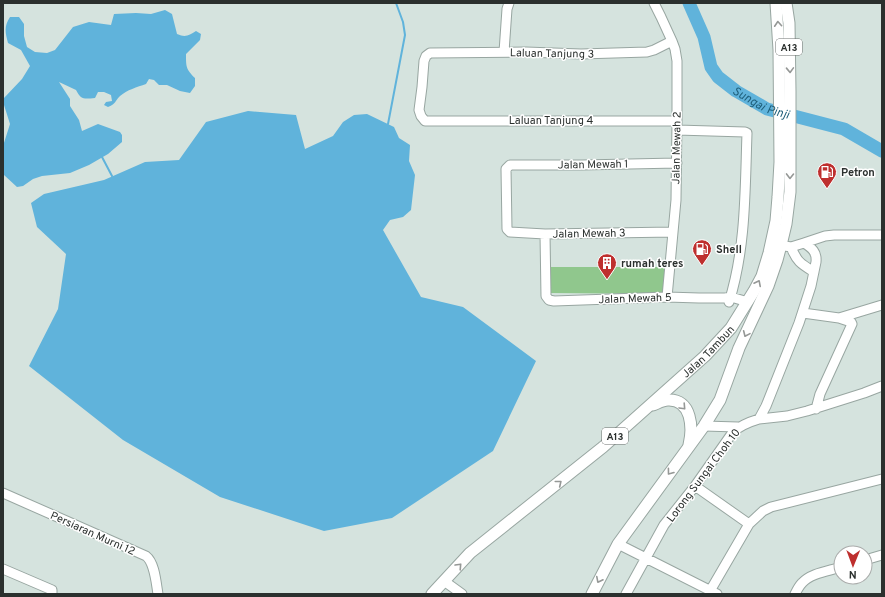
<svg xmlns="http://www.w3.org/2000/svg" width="885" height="597" viewBox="0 0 885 597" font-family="Overpass,sans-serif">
  <rect width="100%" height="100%" fill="#d5e3de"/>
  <path fill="#60b3db" d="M165 10 172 14 177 34C186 38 189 35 196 31L201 34 200 40 186 54C186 67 186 69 195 78V86L190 93 180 91 167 85H159L154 80 149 79 146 84C137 87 127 90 120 96 114 102 117 103 108 107L104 105 106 102 112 101 111 95 104 92H98L95 98C84 99 81 100 76 90L59 82 70 99V106L79 120 82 131 98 124 120 132 122 135V142L108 154 89 165 70 173 42 176 33 179 23 186 17 187 4 175 3 173V146L10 124 4 105 3 104V98H4L22 79 30 66 21 50 8 43C5 32 4 26 10 17H19L24 24V36L27 47 35 52 47 53 55 50 73 27 89 22 111 25 114 14 136 13 151 14Z
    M248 111 296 115 305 149 333 136 343 122 354 115 367 114 394 127 399 138 410 145 409 161 415 175 411 210 403 217 390 220 383 230 421 297 463 307 536 361 493 451 392 518 324 531 220 497 123 440 29 366 58 309 66 254 37 227 31 203 44 194 104 180 145 162 179 160 206 122Z"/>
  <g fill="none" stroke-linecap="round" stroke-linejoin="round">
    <path stroke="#60b3db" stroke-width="2" d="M388 124 405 35 403 22 396 3
      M102 157 112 176"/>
    <path stroke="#60b3db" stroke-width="13" id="s1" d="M689 3 704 37 711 67 718 77 736 91 767 109 844 129 882 151"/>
  </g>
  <path fill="#90c78d" d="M548 267H666L665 294 549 293Z"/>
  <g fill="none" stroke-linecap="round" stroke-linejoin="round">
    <g stroke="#98a6a1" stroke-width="11">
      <path id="minor" d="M654 3 661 17 672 41 675 49 677 61V121L676 200 667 297
        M672 41 654 50 647 52 581 54 526 52 430 53 426 56 424 61 422 87 419 110 421 116 425 121H677
        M504 52 507 9 509 3
        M677 130 745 132 747 133C745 190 746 248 729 302
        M673 232 545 234 510 232 507 229 506 169 510 165H582L677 163
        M545 234 546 296 549 300 554 301 667 297 699 298H725L731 297 748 302
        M804 243 825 236 834 235H882
        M785 246 791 247C797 262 801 264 814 272
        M803 313 839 318 882 305
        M816 409 820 394 852 324 851 322 839 318
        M759 419 787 416 807 411 864 393 882 386
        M704 426 738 427
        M695 486 749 524
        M3 493 146 556C155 563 156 583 158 594
        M618 544 717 594
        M865 560 882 555
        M3 569 52 590V594
        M444 581 462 594
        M710 591 749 524 763 511 771 507 882 479
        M626 594 664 525 695 486 733 432C741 425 749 422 759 419L766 406 799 323 811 286 816 262C817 252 812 248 804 243L791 247
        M795 594C797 590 799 586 802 583 811 573 829 571 841 567"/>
    </g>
    <g stroke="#98a6a1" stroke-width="13">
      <g id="major">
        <path d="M653 405C658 403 663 400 668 400 692 399 693 428 689 445"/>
        <path id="s2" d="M432 594 470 553 603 447 705 356 731 328 754 291 762 276 769 253 776 221 778 197 780 162 779 50 776 3"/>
        <path d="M592 594 618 544 704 426 720 400 739 348 768 286 777 260 781 245 786 224 790 192V91L789 23 786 3"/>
      </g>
    </g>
    <use href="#minor" stroke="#fff" stroke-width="9"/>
    <use href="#major" stroke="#fff" stroke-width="11"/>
  </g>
  <defs><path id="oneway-chevron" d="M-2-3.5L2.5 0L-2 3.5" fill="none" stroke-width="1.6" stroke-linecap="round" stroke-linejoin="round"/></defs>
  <g stroke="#959896">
    <use href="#oneway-chevron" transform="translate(778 24) rotate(-94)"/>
    <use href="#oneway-chevron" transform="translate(790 70) rotate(88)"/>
    <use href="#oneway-chevron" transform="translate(790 176) rotate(91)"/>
    <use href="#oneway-chevron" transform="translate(758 283) rotate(-63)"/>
    <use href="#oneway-chevron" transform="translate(746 334) rotate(114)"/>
    <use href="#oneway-chevron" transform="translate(683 407) rotate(47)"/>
    <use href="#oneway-chevron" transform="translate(670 472) rotate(127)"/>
    <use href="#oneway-chevron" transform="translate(559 483) rotate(-39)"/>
    <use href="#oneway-chevron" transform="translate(459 566) rotate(-47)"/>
    <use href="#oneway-chevron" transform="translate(599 580) rotate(117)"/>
  </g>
  <defs>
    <g id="fuel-pin" transform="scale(1)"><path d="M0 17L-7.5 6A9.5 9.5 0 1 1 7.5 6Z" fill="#be2f2e" stroke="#fff"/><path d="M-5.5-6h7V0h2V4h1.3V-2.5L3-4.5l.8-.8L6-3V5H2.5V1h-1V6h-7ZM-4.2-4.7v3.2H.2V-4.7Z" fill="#fff"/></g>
    <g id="building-pin" transform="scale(1)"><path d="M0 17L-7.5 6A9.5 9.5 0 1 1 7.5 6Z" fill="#be2f2e" stroke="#fff"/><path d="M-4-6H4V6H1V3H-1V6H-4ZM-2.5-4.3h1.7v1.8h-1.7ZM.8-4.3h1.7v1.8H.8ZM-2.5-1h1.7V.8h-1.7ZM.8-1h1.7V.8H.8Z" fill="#fff"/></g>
  </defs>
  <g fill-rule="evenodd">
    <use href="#fuel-pin" x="827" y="172"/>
    <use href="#fuel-pin" x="702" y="249"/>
    <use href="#building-pin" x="607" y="263"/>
  </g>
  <g text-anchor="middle" stroke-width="3" stroke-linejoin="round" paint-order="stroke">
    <g fill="#fff" stroke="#6b6e6d" stroke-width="1">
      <rect x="776" y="39" width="26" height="16" rx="3"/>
      <rect x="602" y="428" width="26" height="16" rx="3"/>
    </g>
    <g font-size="10" font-weight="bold" fill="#2b302e">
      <text x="789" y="51">A13</text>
      <text x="615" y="440">A13</text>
    </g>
    <g font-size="11" fill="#2b302e" stroke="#fff">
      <text transform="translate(552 53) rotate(1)" y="4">Laluan Tanjung 3</text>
      <text x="551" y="124">Laluan Tanjung 4</text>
      <text transform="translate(676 148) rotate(-89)" y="4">Jalan Mewah 2</text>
      <text transform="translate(593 164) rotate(-1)" y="4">Jalan Mewah 1</text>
      <text transform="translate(589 233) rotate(-1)" y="4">Jalan Mewah 3</text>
      <text transform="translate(635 298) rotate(-2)" y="4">Jalan Mewah 5</text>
      <text dy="4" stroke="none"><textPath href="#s2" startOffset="368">Jalan Tambun</textPath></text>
      <text transform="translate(703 475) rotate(-53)" y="4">Lorong Sungai Choh 10</text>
      <text transform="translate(93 533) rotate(24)" y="4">Persiaran Murni 12</text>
    </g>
    <g font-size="11" font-weight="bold" fill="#2b302e" stroke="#fff" text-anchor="start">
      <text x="841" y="176">Petron</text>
      <text x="716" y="253">Shell</text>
      <text x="621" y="267">rumah teres</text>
    </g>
    <g font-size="12" font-style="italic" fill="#1d5d78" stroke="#fff">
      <text dy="4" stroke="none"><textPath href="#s1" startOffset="131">Sungai Pinji</textPath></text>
    </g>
  </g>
  <rect width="885" height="597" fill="none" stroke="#2b302e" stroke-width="8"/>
  <g transform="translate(853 565) rotate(181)"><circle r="19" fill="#ffffff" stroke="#aaacab"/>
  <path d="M0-3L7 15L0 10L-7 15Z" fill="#be2f2e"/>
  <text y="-6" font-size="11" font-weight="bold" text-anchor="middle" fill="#2b302e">N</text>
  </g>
</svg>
